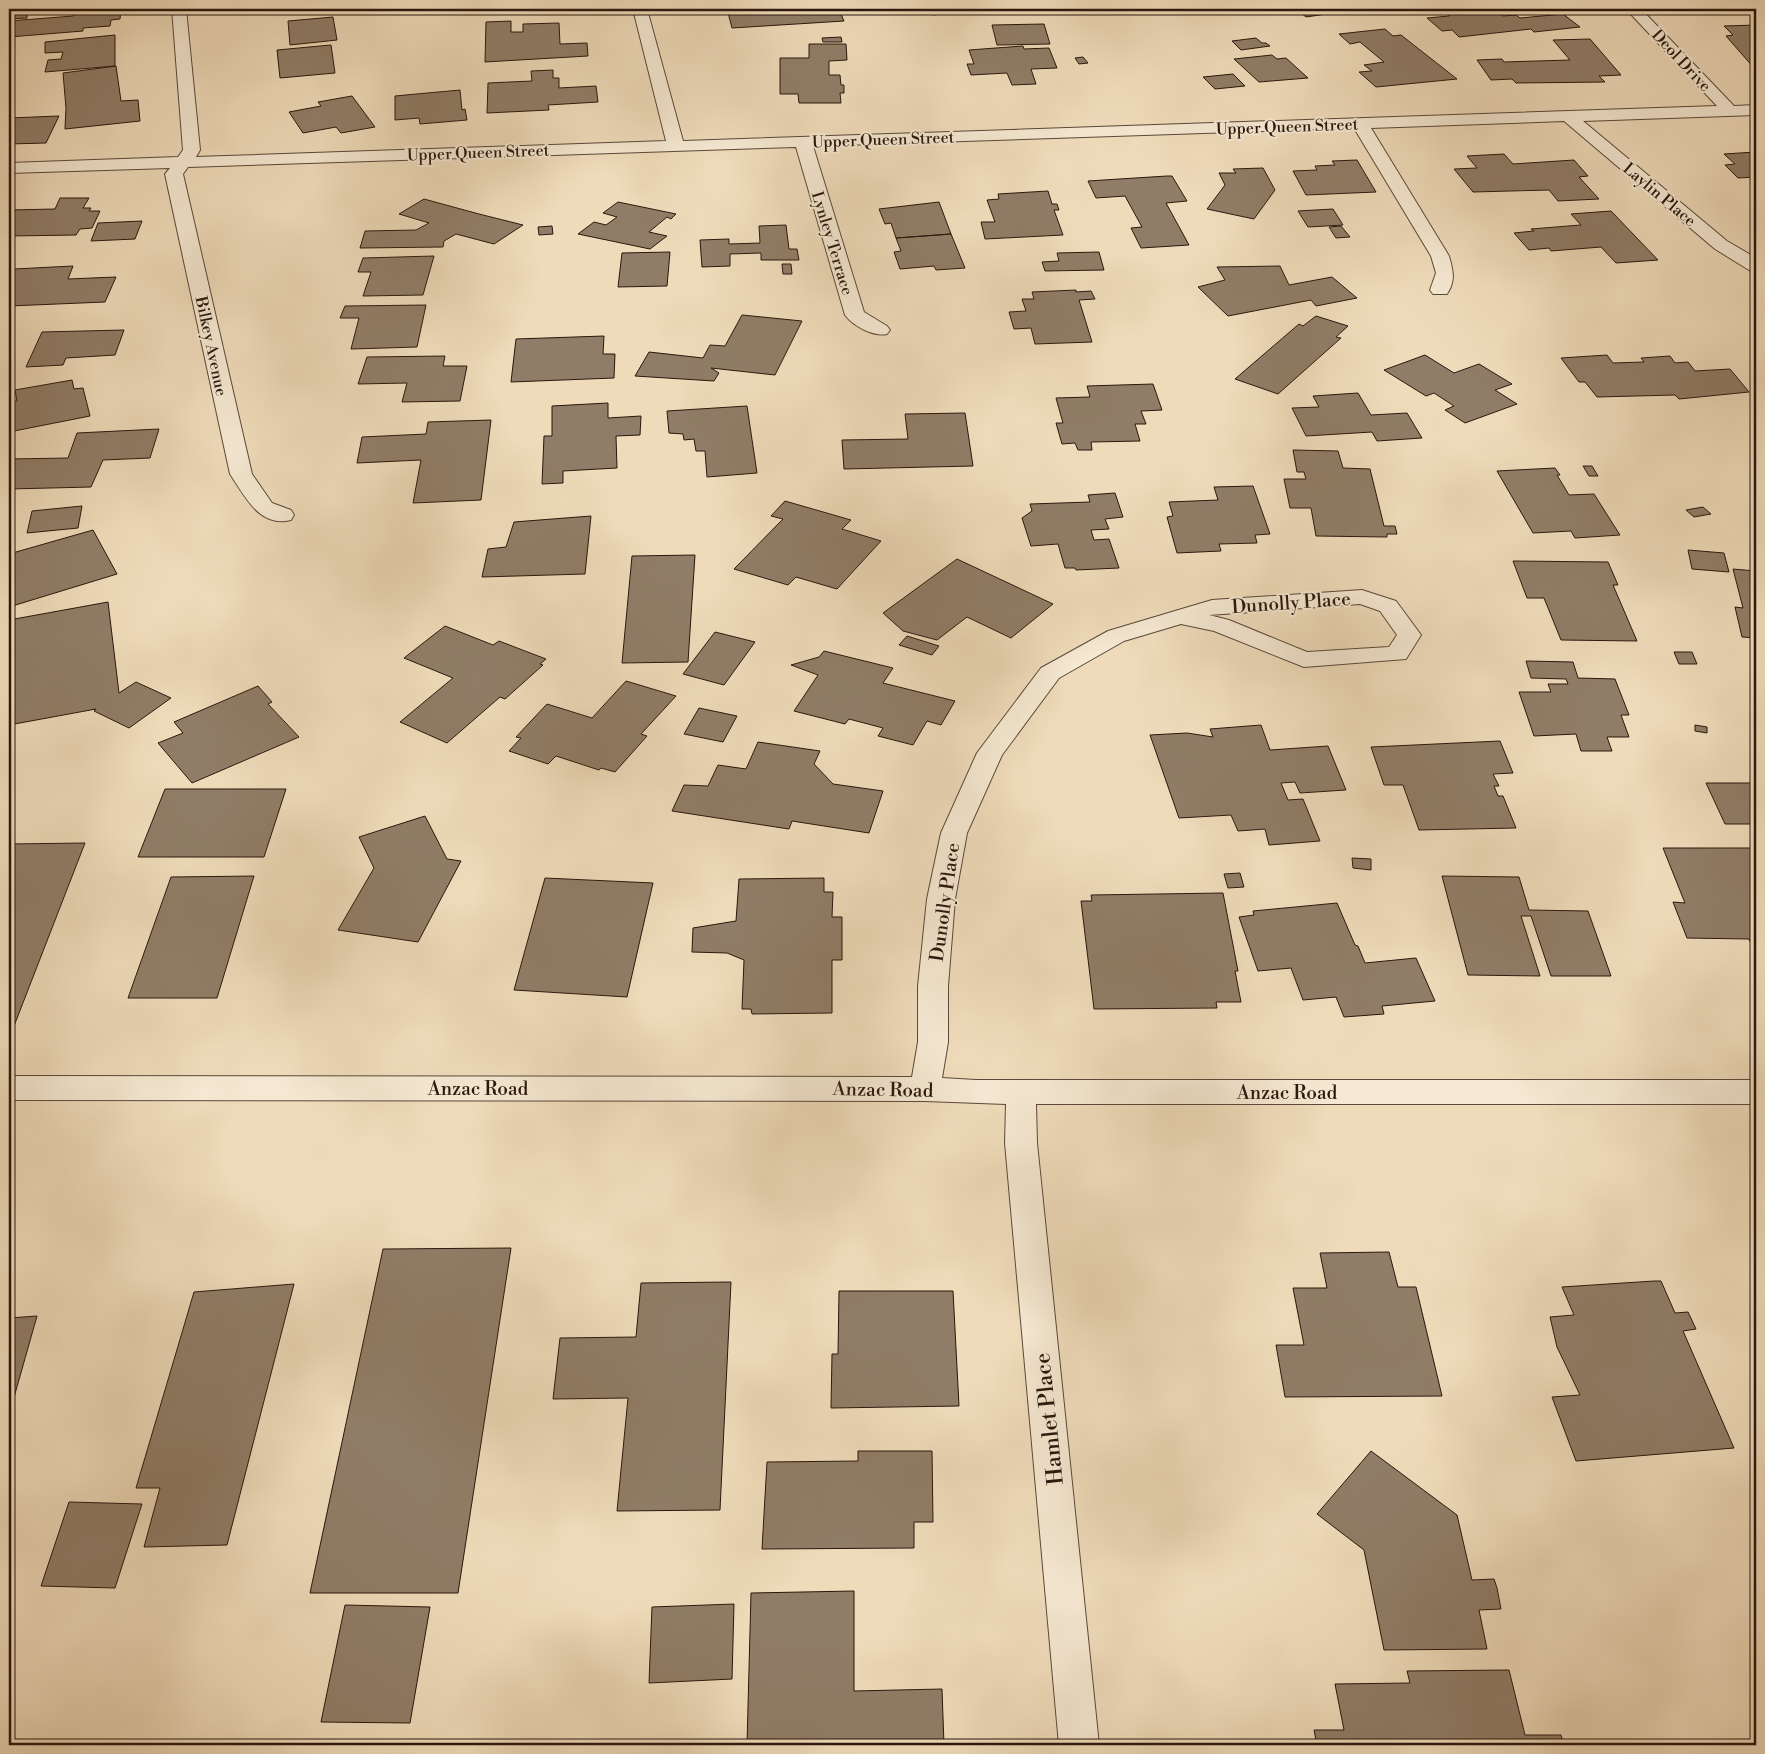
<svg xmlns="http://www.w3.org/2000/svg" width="1765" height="1754" viewBox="0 0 1765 1754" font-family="'Libre Bodoni',serif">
  <rect width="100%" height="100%" fill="#efdbba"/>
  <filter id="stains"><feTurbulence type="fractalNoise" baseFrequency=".004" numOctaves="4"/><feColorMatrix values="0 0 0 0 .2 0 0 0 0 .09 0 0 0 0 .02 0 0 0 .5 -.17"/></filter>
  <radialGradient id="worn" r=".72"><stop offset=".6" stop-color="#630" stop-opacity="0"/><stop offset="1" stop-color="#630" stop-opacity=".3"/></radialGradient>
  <path fill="#907d67" stroke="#29170d" d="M9 9H28L27 18 9 19Z
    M74 9H121L120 19 111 20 110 26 83 28V31L9 37V21L73 16Z
    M727 9H797L798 12 826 11V9H864L866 13 841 14 844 21 732 28Z
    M930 9H983L933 15Z
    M1296 9H1360L1306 17Z
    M1455 9H1501L1498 12 1503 16 1516 15 1520 18 1563 14 1580 27 1534 32 1531 29 1459 37 1452 30 1442 31 1427 18 1449 16 1442 10Z
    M333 17 337 40 290 45 288 21Z
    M511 21V32H523V24L559 23 560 44 587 43 588 56 485 62 486 22Z
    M1044 24 1050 44 997 45 992 25Z
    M1756 25V68H1754L1726 36 1733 35 1724 26Z
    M1385 29 1393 36 1401 35 1457 79 1376 87 1359 72 1372 71 1364 65 1384 62 1360 42 1350 44 1339 34Z
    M115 35V66L45 72 48 60 61 59 63 52 45 53V42Z
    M841 37 842 42H823L822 38Z
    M1256 38 1262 43H1266L1270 46 1241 50 1232 41Z
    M1590 39 1621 75 1599 76 1605 82 1516 83 1512 79 1491 80 1477 60 1502 59 1504 62 1570 60 1553 40Z
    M809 44H846L847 60 829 61V75H840L841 85H844V93H840L841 103H799L798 94H780V58H809Z
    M331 45 335 73 280 78 277 50Z
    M1023 46 1024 49 1049 48 1057 68 1031 69 1036 84 1012 85 1007 73 971 75 967 64H974L969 50Z
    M1272 55 1277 59 1286 58 1308 78 1259 82 1234 59Z
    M1083 57 1088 63 1079 64 1075 58Z
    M116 66 121 101 138 100 140 121 65 129 66 108 63 73Z
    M553 70V78H559V88L596 86 598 102 548 105 549 110 487 113 488 83 532 81 531 71Z
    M1233 74 1245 86 1215 89 1203 77Z
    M460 90 462 110 465 109 467 120 420 124 419 118 395 120V96Z
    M352 96 375 127 341 133 336 127 303 133 289 112 321 106 318 102Z
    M59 116 46 143 9 144V118Z
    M1756 152V177L1738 178 1725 165 1735 164 1724 154Z
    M1504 154 1513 164 1574 160 1588 176 1579 177 1599 199 1558 201 1549 190 1473 192 1454 169 1477 168 1467 156Z
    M1357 160 1376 192 1306 195 1293 171 1317 170 1315 166 1335 165 1332 161Z
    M1263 168 1275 190 1254 219 1207 209 1225 185 1219 173H1236L1233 169Z
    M1167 176H1172L1187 201 1166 203 1189 245 1141 248 1131 228 1142 227 1125 196 1096 198 1088 181Z
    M1048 191 1052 204H1057L1059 210H1054L1063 235 985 239 981 222H995L987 200 999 199 998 194Z
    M60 198H89L83 208H91L89 211H100L92 228 80 229 76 235 9 236V210L55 209Z
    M424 199 479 214 523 225 494 244 456 234 444 241 443 247 360 248 365 231 416 230 429 223 399 214Z
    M618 202 676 214 671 219 667 217 649 232 667 236 650 249 578 234 594 222 606 225 617 217 603 213Z
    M939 202 951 234 896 238 891 223 885 224 879 209Z
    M1333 209 1343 225 1308 227 1298 211Z
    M1611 211 1658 260 1616 263 1601 247 1551 251 1549 248 1529 250 1514 233 1534 231 1531 229 1581 225 1571 214Z
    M142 221 135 239 91 241 98 223Z
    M786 225 789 249H797L799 260H761V253L730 254V266L702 267 700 240 729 239V244L760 243 759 226Z
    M552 226 553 234 539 235 538 227Z
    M1341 226 1350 237 1336 238 1329 227Z
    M951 234 965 268 936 270 934 266 900 269 894 252 901 251 896 238Z
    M670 252 667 286 618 287 622 253Z
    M1099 252 1104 270 1045 271 1042 262 1059 261 1057 253Z
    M434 256 423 295 363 296 371 272H358L363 258Z
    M782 264H791L792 274H783Z
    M73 266 68 279 116 277 105 302 9 306V282L14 269Z
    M1280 266 1289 285 1332 277 1357 298 1316 306 1311 300 1228 316 1198 287 1225 280 1217 267Z
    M1076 290V292L1091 291 1095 299 1079 300 1092 342 1035 344 1031 328 1014 329 1009 312 1026 311 1022 299H1034L1032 292Z
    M426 305 417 347 351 349 359 318H340L345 306Z
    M742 315 802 321 775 375 711 368 719 373 714 381 635 376 649 352 703 358 710 345 725 346Z
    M1316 316 1348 326 1336 337 1341 338 1278 394 1235 379 1299 324 1303 326Z
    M124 330 115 355 66 358 63 365 26 367 42 332Z
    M604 336 603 354H615L614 378 511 382 516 339Z
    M1425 355 1454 373 1479 364 1512 384 1495 390 1517 404 1465 423 1445 410 1454 406 1434 393 1426 396 1384 370Z
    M1607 355 1613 363 1644 362 1641 358 1670 356 1675 363 1688 362 1695 371 1730 369 1749 392 1679 399 1675 395 1597 397 1585 382H1579L1561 358Z
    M445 356 443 366H467L460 401 402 402 407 383 358 384 367 357Z
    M72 380 74 389 83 388 90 416 9 432V402L17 401 15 390Z
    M1153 384 1162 410 1141 411 1146 424H1135L1140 441 1091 442 1092 450H1078L1075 443 1062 444 1056 423H1063L1056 398 1090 397 1087 386Z
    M1358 393 1371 415 1407 413 1422 438 1377 441 1372 432 1306 436 1292 408 1319 407 1313 396Z
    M608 403V418L641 416 640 435 616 436 617 468 563 471V483L542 484 544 436H552V406Z
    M747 406 757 473 707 477 705 451H696L694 439 684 440 683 434 669 433 667 411Z
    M965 413 973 466 844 469 842 440 908 439 905 414Z
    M491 420 481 500 413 503 421 460 357 463 362 437 426 434 428 422Z
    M159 429 150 458 103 460 91 487 9 489V459L68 458 77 433Z
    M1293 450 1338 451 1343 468 1370 469 1384 526H1395L1397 534H1387V537L1316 536 1311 508H1290L1284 479H1306L1304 472H1297Z
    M1583 466H1592L1598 476H1589Z
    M1555 468 1560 475H1557L1569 495 1594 494 1620 535 1575 538 1571 531 1533 533 1497 471Z
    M1253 486 1270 534 1255 535 1257 543 1219 544 1221 551 1177 553 1167 517 1173 516 1169 502 1218 500 1214 487Z
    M1115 493 1123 517 1105 519 1109 529 1091 530 1094 540 1109 539 1119 568 1076 570 1075 568H1065L1058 544 1031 546 1022 518 1032 511 1030 504 1090 502 1088 495Z
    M785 501 851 520 842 529 881 541 837 589 796 577 788 585 734 569 783 519 771 516Z
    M82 506 78 528 27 533 32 511Z
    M1703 507 1711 514 1694 517 1686 510Z
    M591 516 585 574 482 577 488 549 506 547 514 522Z
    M93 530 117 574 9 607V554Z
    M1688 550 1724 553 1729 572 1692 569Z
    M695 555 688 662 622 663 632 556Z
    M957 559 1053 604 1011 638 967 617 937 640 903 631 883 613Z
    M1513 561 1608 562 1618 585H1613L1637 641 1561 640 1544 598H1527Z
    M1733 569 1756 571V638L1742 637 1735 607 1743 608Z
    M108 602 119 693 136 682 171 698 129 728 94 711 96 709 9 725V620Z
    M445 626 493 645 499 641 546 659 540 664 543 665 505 699 500 697 447 743 400 722 453 678 404 658Z
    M715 632 755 642 724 685 683 674Z
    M907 636 939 646 932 655 899 645Z
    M824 651 893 668 883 683 955 701 941 725 927 721 913 745 878 736 883 728 849 719 845 724 794 711 818 675 791 665 819 657Z
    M1674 652H1692L1697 664H1679Z
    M1526 661 1573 662 1578 678 1615 679 1629 715H1621L1629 737H1607L1612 751H1581L1576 734 1534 736 1519 692H1551L1548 684H1568L1566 679 1531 678Z
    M626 681 676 696 641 734 647 736 615 772 601 768 599 770 556 756 548 764 509 751 521 738 516 737 547 704 592 718Z
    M258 686 272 702 268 704 299 737 192 783 158 743 183 733 174 722Z
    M699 708 737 716 723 742 684 734Z
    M1261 725 1270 750 1328 746 1346 790 1300 793 1295 782 1281 783 1288 800 1303 799 1320 841 1269 845 1265 829 1238 831 1231 815 1179 818 1150 735 1187 733 1213 737 1210 729Z
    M1695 725 1707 727V733L1695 731Z
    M1500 741 1513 773 1493 774 1499 786H1494L1498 796H1503L1516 828 1419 830 1403 785H1384L1371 747Z
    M758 742 820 751 814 764 833 784 883 791 869 833 792 821 789 829 672 811 684 785 708 786 718 765 746 769Z
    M1706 783H1755L1756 824H1725Z
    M165 789H286L264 857H138Z
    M425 816 447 859 461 861 418 942 338 930 374 868 359 837Z
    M85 843 14 1026H9V844Z
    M1663 848H1754L1756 854V951H1754L1749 939 1687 938 1673 902 1685 903Z
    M1352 858 1371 859V870L1353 868Z
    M1240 873 1244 887 1228 888 1224 874Z
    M254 876 217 998H128L171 877Z
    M1442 876 1519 877 1529 910 1588 911 1611 976H1551L1531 916H1521L1540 976 1468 975Z
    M545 878 653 883 627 997 514 990Z
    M824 878V892H833L832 917H842V960H832V1013L752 1014 751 1009H742L744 960 727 953 692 952 693 928 736 921 739 879Z
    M1223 893 1238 971H1235L1241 1002H1216L1217 1008 1094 1009 1081 901H1092L1091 895Z
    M1337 903 1355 945 1358 946 1365 963 1416 958 1435 1001 1382 1006 1384 1014 1344 1017 1336 997 1303 1000 1291 968 1258 971 1239 917 1254 915 1253 911Z
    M511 1248 458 1593H310L383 1249Z
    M1389 1252 1398 1287H1416L1442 1396 1285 1397 1276 1345H1304L1293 1288H1327L1320 1253Z
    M1654 1281H1661L1675 1313 1688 1312 1696 1329 1683 1331 1734 1448 1576 1461 1552 1397 1580 1395 1557 1347 1550 1317 1574 1315 1562 1287Z
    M731 1282 720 1510 617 1511 628 1398 553 1399 560 1338 636 1337 641 1283Z
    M294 1284 227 1545 144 1547 160 1488H136L194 1292Z
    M839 1291H953L959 1406 831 1408 832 1354H838Z
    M37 1316 9 1415V1318Z
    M858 1451H932L933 1522H914V1548L762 1549 767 1462 858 1461Z
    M1371 1451 1457 1515 1472 1580 1494 1579 1497 1588 1501 1609 1479 1610 1487 1649 1384 1650 1364 1550 1317 1514Z
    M69 1502 142 1504 115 1588 41 1586Z
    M854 1591V1691L942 1689 944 1745H747L751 1593Z
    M734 1604 732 1679 649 1683 652 1607Z
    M345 1605 430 1607 410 1723 321 1722Z
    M1509 1670 1525 1735H1561L1564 1745H1317L1314 1730H1344L1335 1684 1410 1683 1407 1671Z"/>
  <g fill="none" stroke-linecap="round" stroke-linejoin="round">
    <g stroke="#5a4838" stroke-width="2">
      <path id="minor" d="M172 9H186L200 150 196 157 666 141 633 9H647L683 141 1717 106 1626 9H1641L1734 106 1756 105V115L1583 121 1727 241 1756 258V272L1749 270 1715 249 1564 121 1371 128 1449 256C1453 270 1456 281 1447 294H1433L1430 290 1436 273 1431 256 1354 128 813 146 864 312 887 326 890 330 887 334C874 337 853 326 845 315L796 147 188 167 183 174 252 474 272 503 291 510 294 515 291 520C259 528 245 496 230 474L165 174 170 168 9 173V163L178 157 183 150Z
        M1362 590 1396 601 1421 635 1406 659 1304 667 1214 631 1181 624 1124 641 1059 678 1002 755 967 833 955 899 948 986V1042L942 1078 976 1080H1756V1104H1036L1037 1143 1099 1745H1059L1005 1143 1006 1104 925 1101 9 1100V1076L912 1077 918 1042V986L927 899 941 833 977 753 1041 668 1108 631 1212 600ZM1360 604 1380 611 1397 635 1389 647 1307 652 1229 620 1209 615Z"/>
    </g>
    <use href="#minor" fill="#f5e8d2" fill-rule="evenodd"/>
  </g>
  <g text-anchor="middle" stroke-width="4" stroke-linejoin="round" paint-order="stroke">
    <g font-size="16" fill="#29170d" stroke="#f5e8d2">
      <text transform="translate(1682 60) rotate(47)" y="6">Deol Drive</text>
      <text transform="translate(1287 126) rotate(-2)" y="6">Upper Queen Street</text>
      <text transform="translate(883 139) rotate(-2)" y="6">Upper Queen Street</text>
      <text transform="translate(478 152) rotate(-2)" y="6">Upper Queen Street</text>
      <text transform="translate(1660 194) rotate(40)" y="6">Laylin Place</text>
      <text transform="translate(833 243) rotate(73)" y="6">Lynley Terrace</text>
      <text transform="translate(212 346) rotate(78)" y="6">Bilkey Avenue</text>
    </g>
    <g font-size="19" fill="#29170d" stroke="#f5e8d2">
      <text transform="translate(1291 602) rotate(-4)" y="7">Dunolly Place</text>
      <text transform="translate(944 902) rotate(-82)" y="7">Dunolly Place</text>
      <text x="478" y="1095">Anzac Road</text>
      <text transform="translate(883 1089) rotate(1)" y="7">Anzac Road</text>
      <text x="1287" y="1099">Anzac Road</text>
    </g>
    <g font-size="22" fill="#29170d" stroke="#f5e8d2">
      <text transform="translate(1048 1419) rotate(-96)" y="8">Hamlet Place</text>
    </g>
  </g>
  <rect width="1765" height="1754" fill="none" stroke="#efdbba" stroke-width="30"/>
  <rect x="10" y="10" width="1745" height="1734" fill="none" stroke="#29170d" stroke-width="2.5"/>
  <rect x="15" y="15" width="1735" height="1724" fill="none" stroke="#29170d"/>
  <rect width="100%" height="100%" filter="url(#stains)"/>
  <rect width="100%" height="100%" fill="url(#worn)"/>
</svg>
